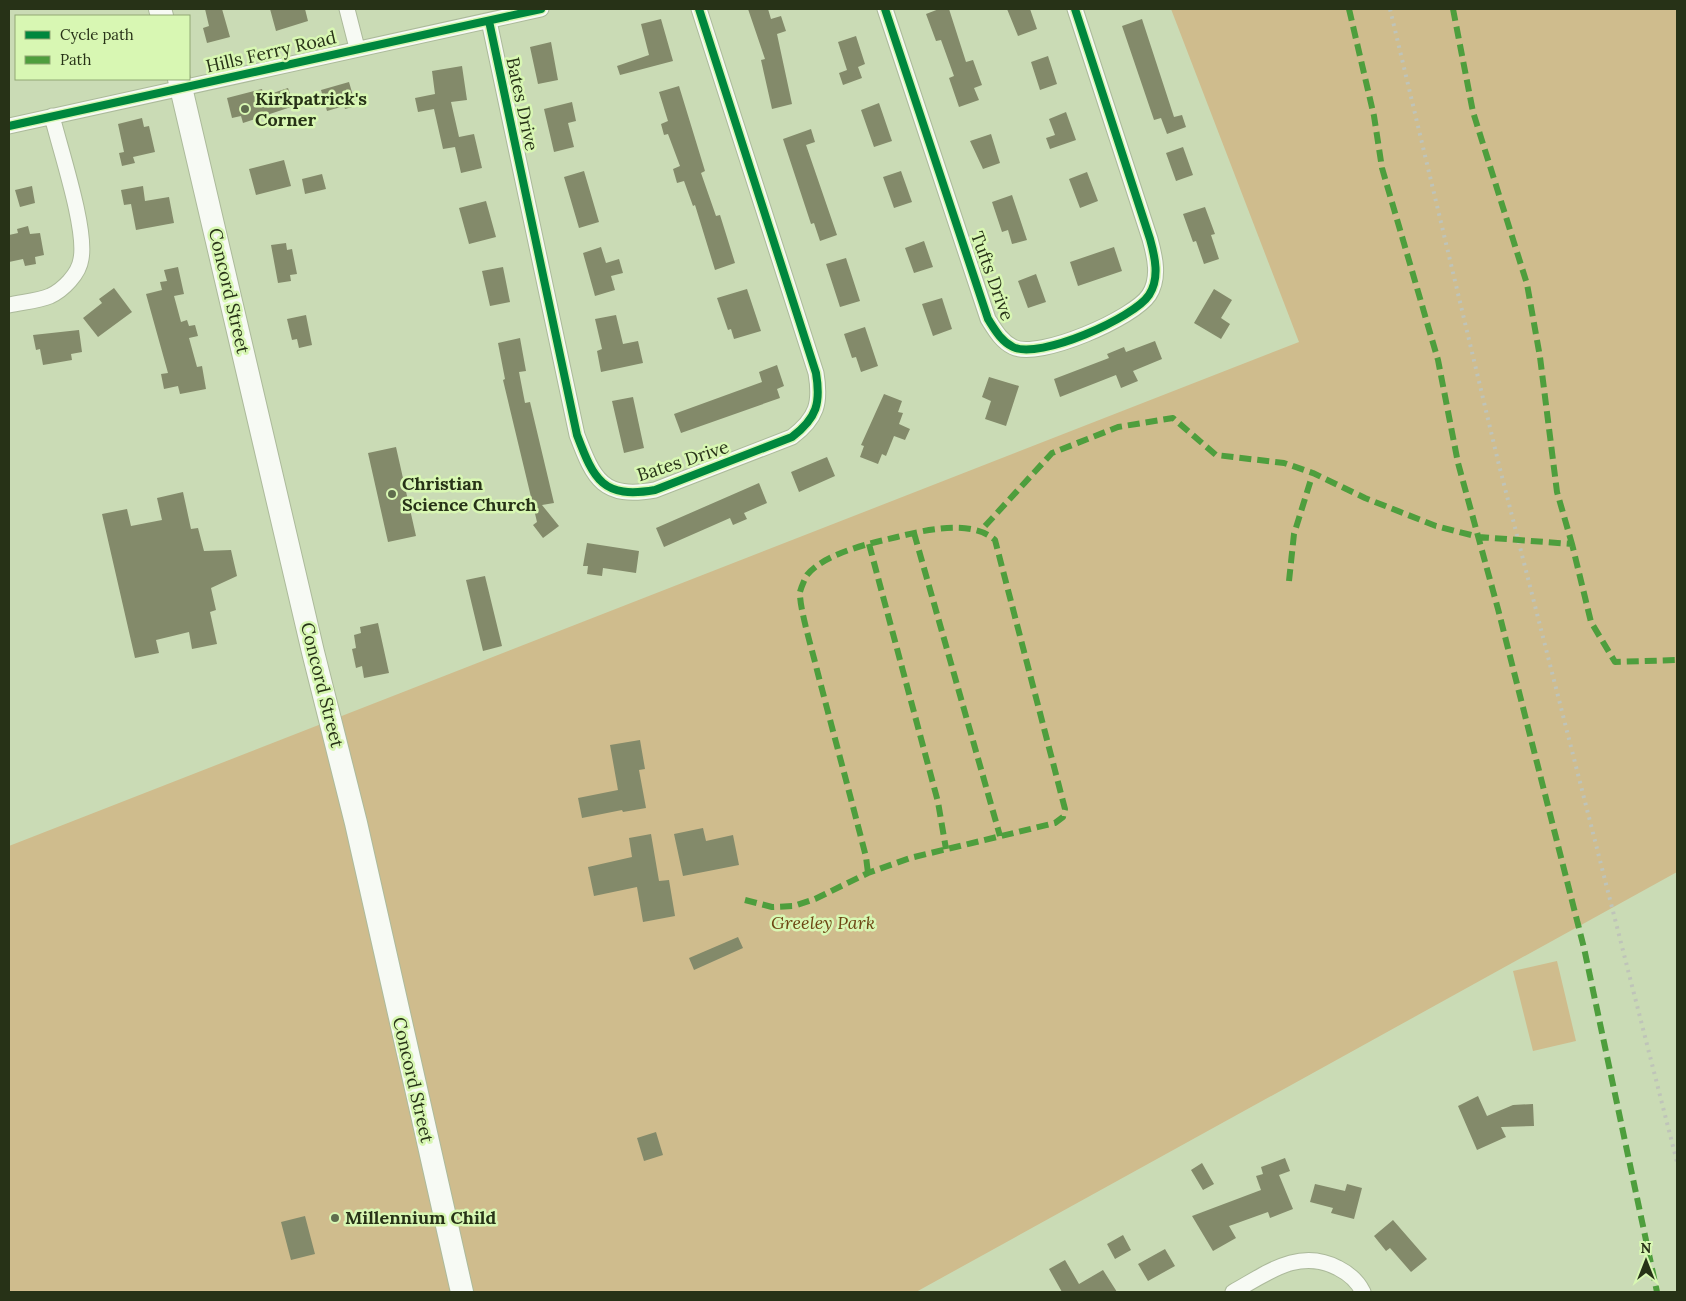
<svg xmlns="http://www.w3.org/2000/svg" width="1686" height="1301" viewBox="0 0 1686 1301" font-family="Lora,serif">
  <rect width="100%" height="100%" fill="#cadbb5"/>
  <path fill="#cfbc8d" d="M1171 9H1677V872L916 1292H9V846L1299 342Z
    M1557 961 1576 1041 1533 1051 1513 971Z"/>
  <path fill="#838a6a" d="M205 9H222L230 37 207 43 203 28 209 26Z
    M270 9H305L308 21 276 31Z
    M748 9H768L771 19 781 16 786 31 777 34 792 104 772 109 761 60 765 59Z
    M939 9H949L966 62 973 60 982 85 974 88 979 100 959 107 949 78 954 76 941 40 936 41 926 14Z
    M1007 9H1030L1037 29 1018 36Z
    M661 19 673 61 620 75 617 66 649 55 641 24Z
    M1142 19 1174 117 1182 115 1186 127 1167 134 1161 118 1154 120 1122 26Z
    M856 36 865 64 858 67 862 78 843 85 839 73 847 70 838 42Z
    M551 42 558 80 538 84 530 47Z
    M1048 56 1057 84 1040 90 1031 62Z
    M462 66 467 100 451 102 459 137 474 134 482 168 461 173 455 147 443 149 434 109 418 112 415 98 435 94 432 71Z
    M349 82 356 106 345 109 344 106 327 111 321 90Z
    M679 86 705 171 701 173 716 216 720 215 735 263 715 270 695 205 693 206 684 181 677 183 673 169 680 166 668 134 664 135 661 124 668 121 659 92Z
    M288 88 294 106 243 123 241 116 232 118 227 98 262 89 264 96Z
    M572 102 576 121 568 123 574 147 554 152 544 109Z
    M879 103 892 141 874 147 861 110Z
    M1066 112 1076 140 1050 149 1046 138 1055 135 1049 119Z
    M142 118 144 127 149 126 155 152 133 157 135 163 122 166 119 153 124 152 118 124Z
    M811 129 815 142 806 145 837 235 820 241 814 223 811 224 783 139Z
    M991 134 1000 163 983 169 970 141Z
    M1183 147 1193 175 1176 181 1166 153Z
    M284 160 291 186 256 195 249 169Z
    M584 171 599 222 579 228 564 177Z
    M901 171 912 202 894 208 883 177Z
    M1087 172 1098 201 1080 208 1069 179Z
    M322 174 326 189 305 194 302 179Z
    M32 186 35 203 20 207 15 190Z
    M143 186 145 201 169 197 174 223 136 230 131 204 124 205 121 190Z
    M1012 195 1027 240 1012 244 1008 230 1002 232 992 202Z
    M486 201 496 237 469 244 459 208Z
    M1205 207 1215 234 1211 235 1219 259 1204 264 1196 241 1193 242 1183 214Z
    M28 226 30 234 40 233 44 255 35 257 36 264 25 266 23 259 9 262V235L18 233 17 229Z
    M924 241 933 267 914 273 905 248Z
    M286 243 287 250 292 249 297 274 290 275 291 281 278 283 271 245Z
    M601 247 606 263 619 259 623 273 611 276 615 290 595 296 583 253Z
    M1114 247 1122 271 1078 286 1070 262Z
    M846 258 860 301 840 307 826 264Z
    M178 267 184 294 174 296 181 322 187 320 189 326 195 325 198 336 189 338 197 367 202 366 206 389 180 394 178 386 164 389 161 374 168 373 146 294 162 290 160 282 167 281 164 270Z
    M503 267 510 302 490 306 482 271Z
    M1036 274 1046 302 1028 308 1018 281Z
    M114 288 132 312 98 337 83 318 102 303 99 299Z
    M747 289 761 331 734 339 731 329 728 330 717 298Z
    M1214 289 1232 300 1221 318 1230 324 1221 339 1194 323Z
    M942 298 952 329 933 336 922 304Z
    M306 315 312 345 299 348 297 339 292 340 287 319Z
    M616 315 623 344 638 341 643 363 601 372 597 351 602 349 595 319Z
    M865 327 878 366 861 372 856 357 852 358 844 334Z
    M79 330 82 352 71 354 72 360 43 365 40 349 36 350 33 335Z
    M520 338 526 371 519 372 525 403 530 402 554 503 542 505 559 526 543 538 533 525 537 522 503 380 505 379 498 343Z
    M1155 341 1162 359 1133 371 1138 381 1121 388 1116 375 1060 397 1054 379 1109 358 1107 354 1124 347 1126 352Z
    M777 365 784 386 777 389 780 398 681 433 674 414 762 382 759 372Z
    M989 377 1019 386 1006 426 985 419 991 401 982 397Z
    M884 394 902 401 898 412 903 413 899 424 910 429 905 440 894 436 886 456 882 454 878 464 860 457 864 446 861 445Z
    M633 397 644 448 624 453 612 401Z
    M396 447 416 536 388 542 368 453Z
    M827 457 835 476 799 492 791 472Z
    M759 483 767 503 744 513 747 519 733 525 730 518 664 547 656 528Z
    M183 492 191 529 198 528 204 551 231 550 237 576 211 588 216 610 210 612 217 644 192 649 189 632 156 640 159 653 135 658 102 514 127 509 131 526 162 520 157 498Z
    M587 543 639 551 636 573 603 568 602 576 587 574 588 566H583Z
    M485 576 502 646 483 651 466 580Z
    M378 623 389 673 364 678 362 666 356 668 352 649 356 648 354 635 361 633 360 627Z
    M640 740 645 769 639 770 646 808 623 812 622 810 582 818 578 798 618 790 610 745Z
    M703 828 706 841 733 835 739 865 683 876 674 834Z
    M651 834 659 881 669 880 675 916 643 922 637 887 594 896 588 867 632 857 629 838Z
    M738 937 743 948 694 970 689 958Z
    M1478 1096 1487 1116 1513 1105 1533 1104 1534 1126 1501 1127 1506 1137 1477 1150 1458 1106Z
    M656 1132 663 1155 644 1161 637 1138Z
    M1285 1158 1290 1171 1279 1175 1293 1209 1270 1218 1268 1212 1229 1226 1236 1238 1213 1251 1192 1216 1261 1190 1256 1176 1263 1174 1261 1167Z
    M1202 1163 1214 1184 1203 1190 1191 1170Z
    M1315 1184 1345 1191 1347 1184 1362 1188 1354 1219 1331 1213 1333 1208 1310 1202Z
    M305 1216 315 1254 291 1260 281 1222Z
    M1393 1220 1427 1259 1411 1272 1390 1248 1386 1251 1374 1236Z
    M1123 1235 1131 1250 1115 1259 1107 1244Z
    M1165 1249 1175 1266 1148 1281 1138 1264Z
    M1065 1260 1079 1284 1103 1270 1117 1292H1062L1049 1269Z"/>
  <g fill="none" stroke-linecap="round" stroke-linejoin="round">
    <g stroke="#acba9b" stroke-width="17">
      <path id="street" d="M347 9 357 48
        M885 9 988 319C995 330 1001 341 1013 347 1039 360 1134 318 1149 295 1160 278 1155 257 1150 239L1075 9
        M489 21 577 435C594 480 603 499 655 490L792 437C817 418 821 403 816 373L699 9
        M9 126 541 9
        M9 305C22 302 38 301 50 296 63 290 79 274 81 259 87 229 60 149 52 116
        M1233 1292C1266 1274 1299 1247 1338 1268 1348 1273 1358 1282 1363 1292"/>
    </g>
    <g stroke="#acba9b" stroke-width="24">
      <path id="secondary" d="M160 9 162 16
        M179 79 313 652 356 823 462 1292"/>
    </g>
    <use href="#street" stroke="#f7faf4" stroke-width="15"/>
    <use href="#secondary" stroke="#f7faf4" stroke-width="22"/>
    <path stroke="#bfc4b9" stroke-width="4" stroke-dasharray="2.5 5" stroke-linecap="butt" d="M1390 9 1498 461 1677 1162"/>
    <path stroke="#4e9e3d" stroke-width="6" stroke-dasharray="12 6" stroke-linecap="butt" d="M1349 9 1374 116 1382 168 1438 360 1458 463 1498 609 1584 948 1657 1292
      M1453 9 1473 112 1527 284 1540 357 1557 492 1572 544
      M985 526 1052 453 1118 427 1173 418 1216 455 1284 463 1313 473 1365 498 1436 526 1479 537 1572 544 1591 622 1615 662 1677 660
      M914 533 1000 836
      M869 544 938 802 946 849
      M1289 581 1294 534 1313 473
      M745 900 772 907 794 906 815 899 868 873 910 858 1055 823 1063 817 1065 809 995 540C972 519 925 530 897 537 871 543 825 553 807 575 805 578 801 588 800 592 799 607 813 653 817 670 833 732 850 794 866 857L868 873"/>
    <g stroke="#d8f7b3" stroke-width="11">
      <path id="cycleway" d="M885 9 988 319C995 330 1001 341 1013 347 1039 360 1134 318 1149 295 1160 278 1155 257 1150 239L1075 9
        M489 21 577 435C594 480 603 499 655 490L792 437C817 418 821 403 816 373L699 9
        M9 126 541 9"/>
    </g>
    <use href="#cycleway" stroke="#00873e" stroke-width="8"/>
  </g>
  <g fill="#606d4e" stroke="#d8f7b3" stroke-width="2">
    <circle cx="245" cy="109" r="5"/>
    <circle cx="392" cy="494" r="5"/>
    <circle cx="335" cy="1218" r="5"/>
  </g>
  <g text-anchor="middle" stroke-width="5" stroke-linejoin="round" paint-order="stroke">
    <g font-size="18" fill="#273217" stroke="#d8f7b3">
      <text transform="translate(271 52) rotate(-13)" y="6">Hills Ferry Road</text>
      <text transform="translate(522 104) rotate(78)" y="6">Bates Drive</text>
      <text transform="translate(992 276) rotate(70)" y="6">Tufts Drive</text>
      <text transform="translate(229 291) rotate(77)" y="6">Concord Street</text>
      <text transform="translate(683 461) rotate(-18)" y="6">Bates Drive</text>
      <text transform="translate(322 685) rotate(76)" y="6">Concord Street</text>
      <text transform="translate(413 1080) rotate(77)" y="6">Concord Street</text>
    </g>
    <g font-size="18" font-weight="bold" fill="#273217" stroke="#d8f7b3" text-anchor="start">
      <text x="255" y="105">Kirkpatrick's<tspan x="255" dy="21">Corner</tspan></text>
      <text x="402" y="490">Christian<tspan x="402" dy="21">Science Church</tspan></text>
      <text x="345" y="1224">Millennium Child</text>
    </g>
    <g font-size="18" font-style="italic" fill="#6d4513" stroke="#d8f7b3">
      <text x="823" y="929">Greeley Park</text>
    </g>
  </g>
  <rect width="1686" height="1301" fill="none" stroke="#273217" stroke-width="20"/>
  <rect x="15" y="15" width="175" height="65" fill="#d8f7b3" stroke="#91a875"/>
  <rect x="25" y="31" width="25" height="8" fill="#00873e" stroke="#91a875"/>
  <text x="60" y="40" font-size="15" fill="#273217">Cycle path</text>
  <rect x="25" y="56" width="25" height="8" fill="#4e9e3d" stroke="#91a875"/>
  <text x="60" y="65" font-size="15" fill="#273217">Path</text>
  <g transform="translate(1646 1261)" stroke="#d8f7b3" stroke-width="4" paint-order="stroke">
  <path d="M0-4L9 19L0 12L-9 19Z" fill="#273217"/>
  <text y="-8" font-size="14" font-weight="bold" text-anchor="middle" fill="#273217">N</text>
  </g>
</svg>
